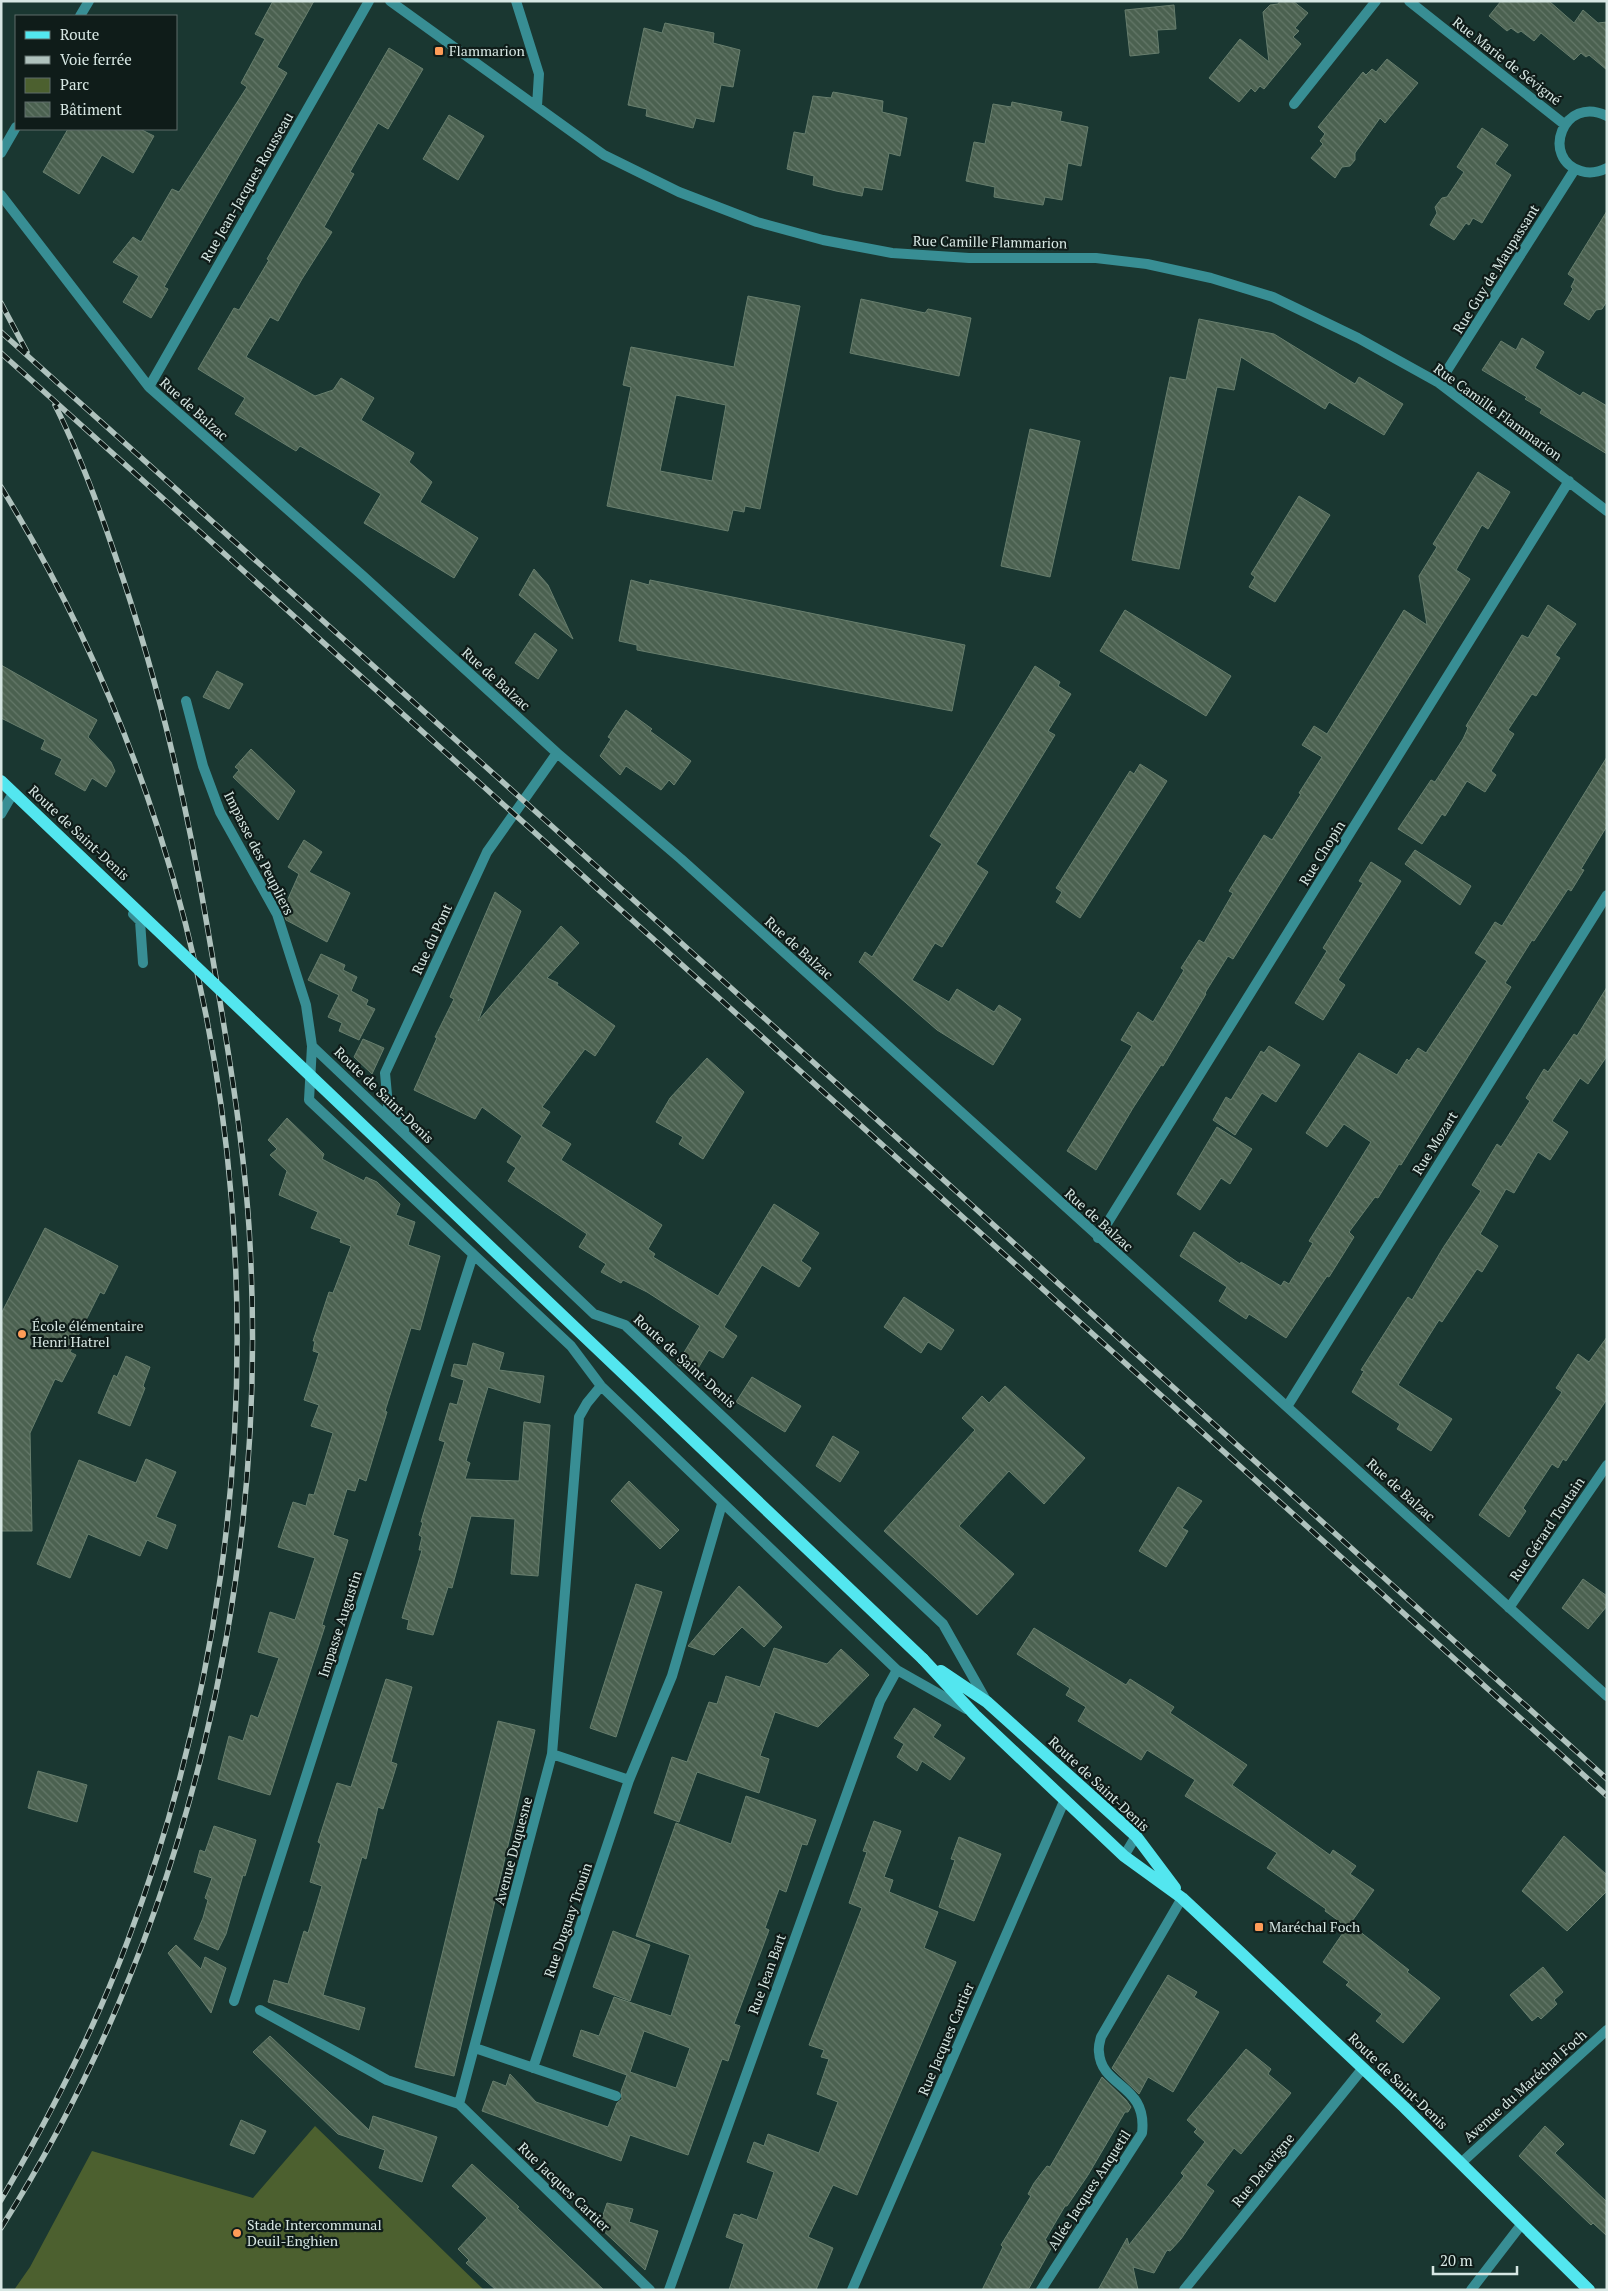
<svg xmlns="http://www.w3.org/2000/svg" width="1608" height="2291" viewBox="0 0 1608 2291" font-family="'PT Serif',serif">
  <defs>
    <pattern id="building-back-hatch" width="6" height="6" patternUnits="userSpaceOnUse" patternTransform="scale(1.25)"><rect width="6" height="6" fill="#4b6150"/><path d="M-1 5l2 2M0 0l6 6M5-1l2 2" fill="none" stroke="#647869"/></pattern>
  </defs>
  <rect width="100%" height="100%" fill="#1a3731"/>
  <path fill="#4c602f" d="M315 2126 484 2290H14L30 2267 92 2151 253 2198Z"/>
  <path fill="url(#building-back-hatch)" stroke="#677e6d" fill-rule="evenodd" d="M273 1H314L277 67 287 73 164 287 168 289 151 318 123 302 139 276 113 262 133 237 141 242 172 189 179 192 247 87 241 83 265 39 255 34Z
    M1280 1H1293L1308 13 1295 28 1299 31 1293 37 1301 44 1264 89 1260 86 1255 92 1251 88 1239 102 1209 78 1240 39 1269 62 1263 12 1270 5 1278 4Z
    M1501 1H1549L1574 23 1583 10 1598 23 1607 22V70L1589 55 1586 57 1581 53 1574 60 1541 33 1534 41 1521 31 1518 33 1511 28 1507 31 1489 16Z
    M1174 5 1176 29 1157 30 1159 53 1130 56 1125 10Z
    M665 23 714 33 713 43 740 50 733 87 721 85 714 122 696 118 693 128 646 116 647 109 628 105 644 28 662 33Z
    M389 48 423 69 388 129 378 123 350 172 354 174 324 227 332 232 302 279 278 321 270 317 246 357 315 396 333 390 341 378 374 398 361 420 414 453 409 462 432 482 420 502 478 538 454 578 364 523 381 494 300 446 296 451 235 414 245 398 198 369 234 308 239 310 269 260 267 259Z
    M1387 59 1418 83 1385 123 1380 118 1355 153V160L1350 166 1342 167 1335 178 1311 158 1323 144 1320 141 1325 134 1318 127 1363 72 1366 75 1372 69 1376 72Z
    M833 92 883 101 882 112 907 118 900 156 889 153 882 190 864 187 862 196 836 191 813 185 814 176 787 169 794 132 805 134 813 96 831 98Z
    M1012 102 1062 112 1060 121 1088 127 1081 166 1068 163 1062 200 1045 197 1043 205 994 197 995 187 966 181 974 142 985 144 993 104 1011 107Z
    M449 115 484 136 458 180 423 159Z
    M1482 128 1508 145 1495 164 1511 175 1482 223 1473 218 1469 225 1466 223 1454 240 1430 225 1437 213 1435 207 1442 198 1447 197 1464 172 1457 167Z
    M68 129H140L154 136 133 173 102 155 79 194 43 172Z
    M1607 211V301L1602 309 1596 310 1589 320 1564 304 1573 289 1571 287 1575 279 1568 274Z
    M748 296 800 306 760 509 745 506 744 512 733 510 728 531 607 506 631 387 623 385 631 347 734 367ZM676 395 726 405 712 481 660 471Z
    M861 299 925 313 928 309 971 318 959 376 850 353Z
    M1199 319 1274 334 1355 384 1359 377 1403 404 1384 435 1329 402 1325 409 1241 357 1234 390 1217 387 1179 569 1132 560 1170 377 1186 380Z
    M1522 338 1544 352 1535 368 1580 396 1583 392 1607 406V454L1540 413 1542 409 1525 399 1527 397 1482 370 1501 341 1516 350Z
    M1030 429 1080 441 1050 577 1001 566Z
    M1478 472 1510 492 1488 529 1482 525 1456 570 1470 579 1233 959 1228 956 1205 993 1206 994 1163 1066 1161 1065 1133 1108 1096 1170 1067 1151 1132 1046 1121 1040 1138 1012 1153 1022 1184 970 1181 968 1199 940 1204 943 1233 893 1229 891 1264 835 1272 840 1301 794 1299 793 1322 757 1302 745 1314 726 1327 734 1404 610 1427 625 1419 576 1437 547 1433 544Z
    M1299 496 1330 515 1275 602 1249 587 1255 577 1251 574Z
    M534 569 548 585 573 639 519 595Z
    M631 580 649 585 650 580 965 645 952 711 637 650V645L619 641Z
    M1548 605 1576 624 1555 655 1560 658 1536 696 1532 694 1508 730 1514 734 1491 771 1496 775 1485 792 1467 781 1445 816 1442 814 1422 844 1398 829 1431 780 1435 782 1463 739 1468 728 1466 726 1522 635 1528 638Z
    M1125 610 1231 676 1206 716 1100 651Z
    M535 633 557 650 538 679 515 663Z
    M1 665 97 720 88 737 111 762 115 771 106 787 92 778 85 791 55 774 62 759 41 749 45 740 1 718Z
    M1035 666 1060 682 1058 686 1071 694 1048 731 1055 735 976 864 988 872 942 947 935 943 912 980 949 1002 957 989 994 1012 999 1005 1021 1019 993 1065 937 1030 859 962 865 952 872 957 942 844 930 836Z
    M217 671 243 684 229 709 203 697Z
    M626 710 652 729 650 731 691 761 674 785 669 780 661 790 626 766 620 775 600 756 611 739 608 737Z
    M251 749 295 791 278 820 233 777 239 770 235 767Z
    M1607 757V826L1581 869 1584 870 1571 891 1568 889 1534 941 1532 940 1505 983 1511 987 1401 1165 1399 1164 1378 1198 1375 1197 1349 1232 1354 1237 1329 1277 1327 1276 1286 1338 1249 1314 1246 1319 1219 1301 1227 1287 1180 1256 1194 1232 1240 1264 1241 1262 1281 1286 1284 1281 1289 1284 1313 1243 1309 1241 1371 1142 1344 1124 1327 1147 1306 1133 1359 1053 1397 1075 1407 1059 1409 1061 1418 1048 1426 1053 1487 961 1475 953 1495 922 1502 926Z
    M1140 764 1167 781 1080 918 1056 902 1062 892 1056 888 1130 771 1134 774Z
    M304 840 322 852 309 872 350 893 327 942 286 920 283 910 299 874 288 867Z
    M1415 850 1471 886 1460 905 1405 864Z
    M1371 862 1401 881 1338 980 1345 985 1323 1020 1295 1003 1327 951 1323 948 1363 883 1359 881Z
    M495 892 521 911 478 1021 561 926 579 943 547 978 558 983 557 985 615 1026 595 1056 585 1049 542 1107 550 1112 541 1126 571 1144 561 1160 662 1225 648 1249 655 1254 653 1257 718 1296 774 1204 819 1233 801 1261 811 1268 799 1287 762 1265 724 1327 737 1336 723 1358 709 1350 694 1375 677 1364 700 1326 647 1292 623 1280 621 1283 601 1272 606 1264 579 1247 587 1234 508 1181 516 1168 507 1162 522 1136 482 1107 475 1119 414 1090 437 1038 435 1037 454 999 450 997Z
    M321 954 345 965 343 970 357 977 351 991 368 1000 366 1005 375 1009 359 1040 339 1031 342 1023 328 1017 339 995 308 980Z
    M1607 987V1056L1588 1084 1580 1078 1552 1121 1568 1132 1550 1160 1538 1152 1514 1193 1506 1189 1480 1234 1498 1246 1482 1272 1477 1269 1442 1322 1439 1320 1398 1385 1452 1419 1431 1451 1397 1429 1400 1424 1352 1392 1364 1371 1361 1370 1400 1309 1408 1297 1412 1300 1443 1248 1481 1191 1472 1185 1497 1144 1501 1147 1530 1101 1526 1098 1544 1069 1548 1072 1574 1034 1577 1036Z
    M363 1039 384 1048 372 1074 354 1057Z
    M1269 1046 1300 1065 1276 1102 1262 1093 1235 1135 1213 1120 1226 1097 1231 1100 1261 1051 1264 1053Z
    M707 1058 744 1092 703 1159 679 1144 683 1137 656 1122 670 1098Z
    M287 1118 324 1154 322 1159 364 1181 366 1177 377 1182 400 1204 396 1215 415 1222 408 1245 440 1256 420 1330 411 1328 385 1411 387 1412 366 1481 359 1478 355 1491 347 1489 333 1535 348 1540 322 1625 325 1626 270 1795 218 1779 229 1736 243 1741 251 1715 258 1718 279 1658 258 1652 270 1612 295 1620 315 1558 278 1547 293 1502 306 1506 309 1494 314 1495 333 1433 311 1426 319 1405 304 1400 319 1353 313 1351 315 1341H313L329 1292 333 1293 351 1246 340 1242 341 1239 311 1228 318 1212 279 1195 287 1171 270 1155 277 1149 268 1140Z
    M1217 1127 1252 1149 1230 1184 1221 1178 1200 1210 1177 1194Z
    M45 1228 118 1266 104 1294 100 1292 70 1352 76 1355 62 1382 55 1379 30 1433 32 1531H1V1314Z
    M904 1297 954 1330 941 1350 928 1342 921 1353 884 1327Z
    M1607 1337V1399L1566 1461 1563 1459 1558 1468 1552 1464 1523 1508 1526 1511 1509 1537 1479 1515 1562 1392 1556 1388 1578 1354 1589 1362Z
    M473 1343 504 1353 499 1370 544 1376 540 1403 488 1387 466 1461 470 1463 465 1479 519 1481 524 1422 550 1425 538 1576 511 1574 515 1519 471 1516 452 1588 448 1587 433 1635 407 1629 409 1620 402 1618 422 1550H419L422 1537 419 1535 423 1522H421L445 1442 439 1440 450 1403 457 1405 464 1380 451 1376 454 1364 467 1366Z
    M126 1356 150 1367 143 1386 145 1388 130 1426 98 1413 114 1375 117 1377Z
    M752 1377 801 1406 785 1432 736 1402Z
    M1005 1386 1085 1458 1044 1504 1009 1471 959 1526 1014 1574 977 1615 884 1531 975 1430 962 1418 982 1396 989 1403Z
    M833 1436 859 1452 840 1482 816 1466Z
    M146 1459 176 1472 156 1517 176 1525 167 1549 147 1540 140 1556 88 1534 70 1578 37 1564 79 1460 136 1483Z
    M629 1481 679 1530 660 1549 611 1501Z
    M1178 1487 1202 1501 1182 1528 1188 1531 1166 1567 1139 1551Z
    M1583 1579 1607 1596V1606L1588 1629 1562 1608Z
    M636 1584 662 1592 616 1737 590 1728Z
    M739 1586 782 1627 764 1647 742 1627 714 1655 688 1646Z
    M1034 1628 1126 1685 1130 1679 1174 1707 1170 1713 1247 1765 1232 1785 1330 1855 1333 1850 1356 1866 1350 1874 1374 1890 1350 1924 1409 1970 1407 1972 1440 1998 1403 2043 1376 2021 1382 2014 1346 1985 1349 1982 1323 1962 1347 1927 1325 1911 1326 1909 1267 1868 1277 1853 1185 1796 1195 1780 1147 1750 1141 1760 1078 1721 1086 1707 1066 1695 1070 1688 1017 1654Z
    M774 1648 827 1664 841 1649 869 1675 818 1727 775 1712 760 1756 769 1759 759 1793 697 1772 679 1822 654 1813 672 1757 687 1762 709 1702 717 1704 726 1676 760 1687Z
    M386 1679 412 1687 391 1762 397 1764 383 1809 378 1807 366 1859 362 1857 323 1995 365 2008 359 2030 268 2002 274 1980 288 1984 304 1931 308 1933 322 1886 310 1882 321 1844 318 1842 337 1783 351 1787Z
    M914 1708 941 1725 933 1737 965 1758 950 1780 922 1761 917 1771 897 1757 904 1744 894 1738Z
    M498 1721 535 1730 454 2076 415 2067Z
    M38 1771 87 1785 77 1822 28 1808Z
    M746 1796 816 1820 807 1845 802 1844 786 1892 779 1889 765 1928 769 1930 734 2024 740 2026 728 2061 722 2059 688 2155 630 2135 621 2161 482 2111 493 2081 506 2086 510 2074 536 2102 608 2127 617 2103 622 2099 621 2091 627 2075 573 2056 581 2030 599 2036 614 1997 671 2016 690 1955 636 1936 676 1823 731 1844ZM644 2031 690 2048 676 2088 630 2072Z
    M874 1821 901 1831 884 1877 893 1880 889 1892 938 1912 924 1948 956 1962 857 2195 833 2185 808 2237 833 2248 816 2290H729L744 2244 726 2237 734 2214 740 2216 741 2214 757 2220 774 2172 747 2162 754 2142 764 2146 768 2134 819 2153 838 2102 817 2094 829 2059 821 2057 824 2050 809 2045 862 1908 849 1903 867 1852 863 1851Z
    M214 1826 256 1840 245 1876 243 1875 226 1934 218 1950 194 1939 203 1918 208 1900 205 1898 212 1878 194 1872 200 1850 205 1852Z
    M1564 1836 1607 1875V1891L1567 1931 1522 1891Z
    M959 1837 1001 1854 974 1921 939 1907 955 1860 951 1859Z
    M613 1931 650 1945 630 2001 593 1987Z
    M176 1945 201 1969 205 1957 226 1968 211 2013 168 1953Z
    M1543 1967 1563 1992 1554 2000 1557 2004 1541 2019 1538 2016 1532 2021 1510 1995Z
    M1168 1975 1197 1992 1194 1997 1219 2012 1173 2092 1148 2077 1139 2094 1112 2068Z
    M270 2036 369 2130 373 2116 437 2137 422 2182 379 2168 385 2150 338 2134 253 2052Z
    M1246 2049 1271 2069 1268 2074 1291 2093 1241 2154 1234 2148 1206 2185 1214 2191 1181 2239 1170 2251 1167 2250 1154 2273 1133 2267 1138 2290H1098L1127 2238 1129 2245 1184 2176 1181 2173 1205 2142 1194 2132 1197 2129 1187 2120Z
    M1102 2077 1126 2100 1131 2107 1128 2112H1125L1088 2175 1067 2206H1065L1045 2240 1053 2245 1028 2290H982L1003 2247 1001 2245 1031 2196 1028 2194 1034 2183 1047 2166 1050 2167Z
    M241 2120 266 2131 254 2154 230 2145Z
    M1545 2126 1564 2144 1555 2153 1607 2202V2236L1593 2223 1591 2225 1519 2156Z
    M472 2164 519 2207 517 2208 604 2290H496L466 2263 469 2260 458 2249 487 2218 452 2186Z
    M607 2203 633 2209 629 2222 658 2231 645 2270 599 2227Z"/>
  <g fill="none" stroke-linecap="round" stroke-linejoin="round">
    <path stroke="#388e94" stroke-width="10" d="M390 1 604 155 679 192 757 222 823 240 892 253 969 258H1096L1147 264 1211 278 1273 297 1358 338 1439 383 1607 511
      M516 1 539 74 537 106
      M1409 1 1564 124
      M80 16 89 1
      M1294 104 1376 1
      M1607 116C1563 94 1540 159 1581 171 1590 174 1599 172 1607 168
      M1 153 16 127
      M1 195 149 387 363 576 557 753 681 859 1607 1696
      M1439 383 1575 169
      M149 387 369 1
      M186 701 203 766 220 812 277 914 306 1005 312 1046
      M1 814 12 795
      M133 914 140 921 143 963
      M404 1130 388 1106 385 1073 487 852 557 753
      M1098 1238 1569 481
      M1288 1405 1607 895
      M1509 1608 1607 1465
      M966 1709 897 1670 601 1386 571 1346 309 1100 312 1046 594 1314 625 1325 943 1624 987 1702
      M552 1754 629 1780
      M1124 1856 1136 1836
      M234 2001 473 1255
      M260 2010 387 2080 459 2104 552 1754 579 1417 587 1403 601 1386
      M475 2048 616 2096
      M533 2068 629 1780 672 1676 722 1504
      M459 2104 650 2290
      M1461 2163 1607 2030
      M669 2290 880 1701 897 1670
      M852 2290 1065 1799
      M1041 2290 1142 2133C1148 2084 1101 2088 1099 2052 1098 2047 1100 2041 1101 2037L1182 1898
      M1184 2290 1363 2068
      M1471 2290 1521 2225"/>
    <path stroke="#53e6ef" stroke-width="12" d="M923 1659 975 1715 1124 1856 1182 1898 1243 1955 1404 2107 1589 2290
      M941 1671 987 1702 1136 1836 1175 1888"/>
    <g stroke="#afc2bd" stroke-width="5.5">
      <path id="rail" d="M1 303 27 352
        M1 332 544 819 1607 1779
        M1 353 1607 1796
        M1 487C268 920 306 1467 128 1940 94 2031 50 2116 1 2200
        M1 2228C188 1932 271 1576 249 1227 242 1125 224 1025 207 925 186 799 157 676 115 555 98 504 79 453 55 405"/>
    </g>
    <use href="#rail" stroke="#0f1c19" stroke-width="4" stroke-dasharray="11" stroke-linecap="butt"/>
    <path stroke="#53e6ef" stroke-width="12" d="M1 781 923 1659"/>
  </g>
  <g fill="#fe9c58" stroke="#0f1c19" stroke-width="2">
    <rect x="434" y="46" width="10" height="10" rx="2.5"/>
    <circle cx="22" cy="1334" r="5"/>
    <rect x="1254" y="1922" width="10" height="10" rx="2.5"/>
    <circle cx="237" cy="2233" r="5"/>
  </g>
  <g text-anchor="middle" stroke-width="4.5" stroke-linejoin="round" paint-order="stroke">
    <g font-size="14" fill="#d7e7e3" stroke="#0f1c19" text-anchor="start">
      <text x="449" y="56">Flammarion</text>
      <text x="32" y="1331">École élémentaire<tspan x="32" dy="16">Henri Hatrel</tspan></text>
      <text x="1269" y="1932">Maréchal Foch</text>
      <text x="247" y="2230">Stade Intercommunal<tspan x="247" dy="16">Deuil-Enghien</tspan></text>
    </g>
    <g font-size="14" fill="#d7e7e3" stroke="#0f1c19">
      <text transform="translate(1507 61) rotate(38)" y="5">Rue Marie de Sévigné</text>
      <text transform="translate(247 187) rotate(-60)" y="5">Rue Jean-Jacques Rousseau</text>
      <text transform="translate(990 242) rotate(1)" y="5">Rue Camille Flammarion</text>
      <text transform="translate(1496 269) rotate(-58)" y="5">Rue Guy de Maupassant</text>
      <text transform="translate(194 409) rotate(42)" y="5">Rue de Balzac</text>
      <text transform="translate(1498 412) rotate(36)" y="5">Rue Camille Flammarion</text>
      <text transform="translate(496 679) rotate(42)" y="5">Rue de Balzac</text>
      <text transform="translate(79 833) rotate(43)" y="5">Route de Saint-Denis</text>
      <text transform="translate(259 853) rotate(63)" y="5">Impasse des Peupliers</text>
      <text transform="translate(1322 853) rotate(-58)" y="5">Rue Chopin</text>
      <text transform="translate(432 939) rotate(-65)" y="5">Rue du Pont</text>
      <text transform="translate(799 948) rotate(42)" y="5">Rue de Balzac</text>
      <text transform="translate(384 1095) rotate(44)" y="5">Route de Saint-Denis</text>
      <text transform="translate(1435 1143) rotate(-58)" y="5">Rue Mozart</text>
      <text transform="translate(1099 1220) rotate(42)" y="5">Rue de Balzac</text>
      <text transform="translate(685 1361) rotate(42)" y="5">Route de Saint-Denis</text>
      <text transform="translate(1401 1490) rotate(42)" y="5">Rue de Balzac</text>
      <text transform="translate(1547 1529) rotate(-56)" y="5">Rue Gérard Toutain</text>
      <text transform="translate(340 1624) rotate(-72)" y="5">Impasse Augustin</text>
      <text transform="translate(1099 1784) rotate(43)" y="5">Route de Saint-Denis</text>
      <text transform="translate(513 1851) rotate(-75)" y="5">Avenue Duquesne</text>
      <text transform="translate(568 1920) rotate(-71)" y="5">Rue Duguay Trouin</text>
      <text transform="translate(767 1974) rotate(-70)" y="5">Rue Jean Bart</text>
      <text transform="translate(946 2039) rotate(-67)" y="5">Rue Jacques Cartier</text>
      <text transform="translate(1398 2081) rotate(44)" y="5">Route de Saint-Denis</text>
      <text transform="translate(1525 2086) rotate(-42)" y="5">Avenue du Maréchal Foch</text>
      <text transform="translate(1263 2170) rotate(-51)" y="5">Rue Delavigne</text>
      <text transform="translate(564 2187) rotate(44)" y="5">Rue Jacques Cartier</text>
      <text transform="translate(1089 2190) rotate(-57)" y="5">Allée Jacques Anquetil</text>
    </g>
  </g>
  <rect width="1608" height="2291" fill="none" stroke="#d7e7e3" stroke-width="5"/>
  <rect x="15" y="15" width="162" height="115" fill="#0f1c19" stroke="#5f6d6a"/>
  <rect x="25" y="31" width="25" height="8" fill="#53e6ef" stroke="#5f6d6a"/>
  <text x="60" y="40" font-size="15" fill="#d7e7e3">Route</text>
  <rect x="25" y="56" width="25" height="8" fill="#afc2bd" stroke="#5f6d6a"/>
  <text x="60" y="65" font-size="15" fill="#d7e7e3">Voie ferrée</text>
  <rect x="25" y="78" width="25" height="15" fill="#4c602f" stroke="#5f6d6a"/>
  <text x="60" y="90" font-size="15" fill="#d7e7e3">Parc</text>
  <rect x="25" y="102" width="25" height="15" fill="url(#building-back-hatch)" stroke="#5f6d6a"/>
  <text x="60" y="115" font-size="15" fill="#d7e7e3">Bâtiment</text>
  <path d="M1433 2266v8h84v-8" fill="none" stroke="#d7e7e3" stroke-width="2.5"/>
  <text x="1440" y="2266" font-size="15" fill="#d7e7e3" stroke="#0f1c19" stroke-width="4" paint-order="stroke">20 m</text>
</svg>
